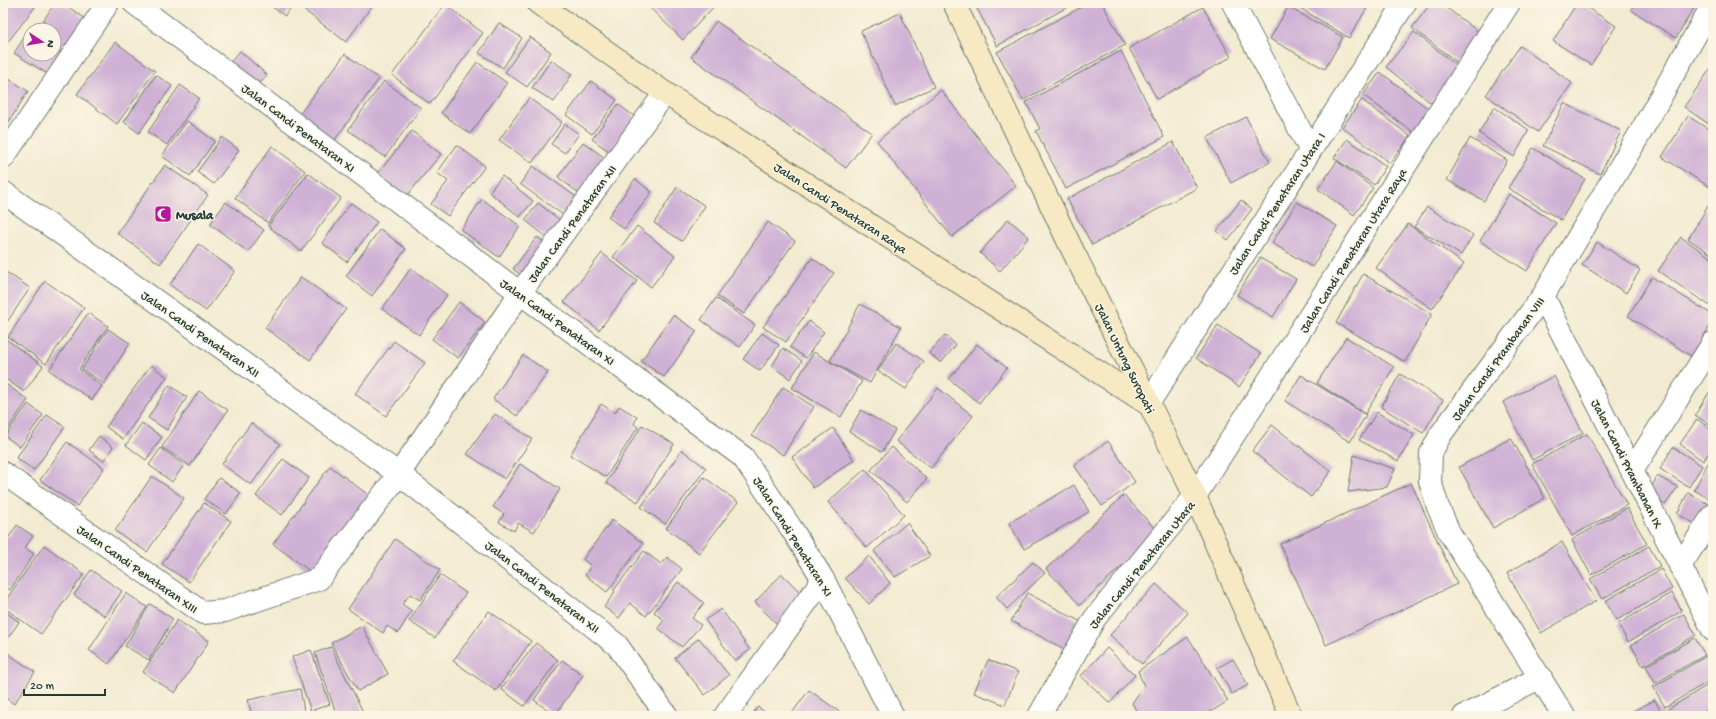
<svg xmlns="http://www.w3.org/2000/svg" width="1716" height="719" viewBox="0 0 1716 719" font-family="'Gochi Hand',sans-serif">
  <rect width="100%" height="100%" fill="#fcf5e5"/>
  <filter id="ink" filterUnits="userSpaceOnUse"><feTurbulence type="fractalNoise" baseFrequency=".025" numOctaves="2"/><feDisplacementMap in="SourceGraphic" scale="8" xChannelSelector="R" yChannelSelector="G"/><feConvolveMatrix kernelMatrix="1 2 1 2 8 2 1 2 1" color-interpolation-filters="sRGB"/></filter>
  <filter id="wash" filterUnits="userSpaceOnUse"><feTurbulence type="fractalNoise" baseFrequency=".012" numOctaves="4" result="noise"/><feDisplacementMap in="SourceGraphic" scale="16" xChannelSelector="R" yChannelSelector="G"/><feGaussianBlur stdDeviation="0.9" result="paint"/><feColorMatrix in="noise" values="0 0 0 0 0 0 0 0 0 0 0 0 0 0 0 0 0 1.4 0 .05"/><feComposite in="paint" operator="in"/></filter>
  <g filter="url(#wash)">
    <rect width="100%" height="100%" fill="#f3ebd1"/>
    <g id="blocks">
      <path fill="#cfb1d5" d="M3 3H38L4 47 3 46Z
        M55 3H63L91 23 54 78 14 53 28 32 30 33V54H54V48L61 53 54 47V30H37Z
        M267 3H294L285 16Z
        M303 3H374L346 42 300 7Z
        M645 3H717L683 40Z
        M974 3H1075L997 46Z
        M1089 3H1102L1125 45 1023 100 997 52Z
        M1292 3H1370L1349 38Z
        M1431 3H1440L1479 32 1457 62 1412 28Z
        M1577 3H1580L1616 26 1591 65 1553 41Z
        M1635 3H1697L1676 38 1631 10Z
        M445 4 483 33 430 104 392 75Z
        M1203 7 1231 57 1157 99 1129 48Z
        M1288 7 1343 37 1325 69 1270 39Z
        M900 13 934 87 895 106 861 31Z
        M716 21 872 133 846 168 691 57Z
        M499 23 522 38 503 68 479 53Z
        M1414 32 1459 67 1431 103 1386 67Z
        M530 37 551 52 527 87 505 72Z
        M115 42 155 71 117 124 77 94Z
        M1520 46 1572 83 1538 132 1486 95Z
        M240 51 267 75 255 89 228 65Z
        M1121 51 1164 137 1066 189 1036 131 1040 129 1026 102Z
        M345 54 379 79 334 141 299 115Z
        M551 60 572 74 554 102 532 88Z
        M477 62 507 83 470 134 441 113Z
        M1713 65V127L1684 107Z
        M1380 72 1430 110 1413 132 1363 95Z
        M3 75 28 91 7 125 3 122Z
        M156 75 172 86 139 133 124 122Z
        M384 81 421 108 385 157 348 130Z
        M591 81 617 100 592 134 566 115Z
        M180 85 199 98 167 145 148 132Z
        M941 90 1016 186 952 237 877 141Z
        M529 98 562 122 532 163 499 140Z
        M1362 100 1410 136 1390 163 1342 127Z
        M1564 103 1621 131 1600 174 1543 146Z
        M618 104 635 117 610 152 592 139Z
        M1494 107 1529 130 1514 157 1479 133Z
        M1688 116 1713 132V189L1662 157Z
        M1246 117 1270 162 1231 183 1207 138Z
        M187 121 215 141 190 176 162 156Z
        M565 124 579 134 565 153 551 144Z
        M412 131 441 154 406 197 378 173Z
        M222 137 239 150 214 184 197 172Z
        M1470 138 1507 160 1484 201 1447 180Z
        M1347 139 1386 166 1374 185 1334 158Z
        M583 142 605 158 580 194 558 177Z
        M1173 142 1197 188 1092 245 1067 199Z
        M457 145 485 166 448 216 431 204 448 181 437 173Z
        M272 146 305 171 268 223 235 198Z
        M1533 148 1585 179 1561 220 1508 188Z
        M1337 161 1373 188 1354 215 1318 189Z
        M165 165 208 195 160 264 117 233Z
        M533 166 579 199 566 217 520 184Z
        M308 173 341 198 301 251 268 226Z
        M502 176 533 201 520 217 489 192Z
        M635 179 652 192 624 229 608 217Z
        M677 187 705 206 682 241 654 223Z
        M1509 194 1556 223 1527 271 1480 241Z
        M1713 198V255L1688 239Z
        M482 199 520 226 499 257 461 230Z
        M1241 200 1252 209 1228 240 1217 231Z
        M226 202 264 230 248 252 210 224Z
        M1297 202 1337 226 1312 267 1272 243Z
        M351 203 377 222 347 262 322 243Z
        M538 203 566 225 553 242 525 220Z
        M1427 207 1473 235 1461 255 1414 227Z
        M1008 219 1029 237 1000 271 980 253Z
        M768 222 795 241 744 314 717 296Z
        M1408 224 1464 264 1432 309 1376 268Z
        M637 226 675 256 651 287 613 257Z
        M380 229 406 249 372 296 346 276Z
        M537 237 551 247 526 279 513 269Z
        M1681 237 1713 259V308L1658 271Z
        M1597 242 1640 270 1626 293 1582 265Z
        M198 244 235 271 206 311 170 285Z
        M602 253 637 281 599 330 564 302Z
        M812 258 834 273 786 342 763 327Z
        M1260 258 1296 279 1273 317 1237 295Z
        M411 268 447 295 419 335 382 309Z
        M3 270 30 288 3 328Z
        M1363 274 1432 314 1405 362 1336 323Z
        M301 277 346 309 310 360 265 328Z
        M1652 277 1713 315V321L1691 356 1628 316Z
        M45 281 84 308 46 364 8 337Z
        M716 298 755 325 740 347 701 320Z
        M459 302 485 322 458 358 432 339Z
        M860 304 901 327 870 383 830 361Z
        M88 313 108 326 79 369 102 386 92 400 49 370Z
        M673 315 697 331 664 377 641 361Z
        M809 321 824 332 806 358 790 347Z
        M1218 325 1261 354 1239 387 1196 358Z
        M108 329 130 343 104 384 82 369Z
        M762 333 779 345 760 371 743 359Z
        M945 335 956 345 941 363 929 353Z
        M3 337 43 366 24 392 3 377Z
        M1346 337 1394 367 1365 414 1317 383Z
        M394 341 425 363 386 416 355 394Z
        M896 343 924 361 906 389 878 371Z
        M977 344 1007 368 979 403 949 379Z
        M783 348 802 361 790 379 772 366Z
        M814 352 862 381 841 417 792 388Z
        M523 355 548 372 517 416 493 399Z
        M151 365 167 377 123 439 106 427Z
        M1400 374 1443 400 1423 433 1381 407Z
        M1301 375 1366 415 1350 442 1285 401Z
        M1554 376 1583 433 1532 460 1503 402Z
        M3 382 28 400 3 436Z
        M169 385 187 397 167 430 148 418Z
        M783 387 814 407 783 455 752 435Z
        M938 388 973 416 931 468 896 441Z
        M199 391 228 410 190 466 162 447Z
        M1710 391 1713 393V427L1695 415Z
        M28 404 43 415 20 447 5 436Z
        M601 404 615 413 619 406 637 417 634 424 638 427 606 477 570 455Z
        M861 410 895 430 882 452 849 431Z
        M1377 412 1414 435 1398 461 1359 440Z
        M495 414 532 439 505 479 467 454Z
        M47 415 65 427 34 470 16 458Z
        M1697 419 1713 431V447L1703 461 1680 444Z
        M142 423 162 437 146 460 126 445Z
        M251 423 280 444 251 485 222 464Z
        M642 425 674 444 638 502 606 483Z
        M1272 425 1331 471 1311 497 1252 451Z
        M833 428 854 460 813 488 792 457Z
        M1587 434 1627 505 1572 536 1532 464Z
        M99 436 113 447 103 461 89 450Z
        M1511 438 1545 498 1493 528 1459 467Z
        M1108 441 1135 482 1102 506 1074 465Z
        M67 442 104 468 77 506 40 480Z
        M892 447 927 479 907 502 871 470Z
        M1673 447 1702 466 1689 487 1660 469Z
        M161 448 184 465 172 482 149 465Z
        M682 450 706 468 665 524 641 507Z
        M1354 455 1395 469 1387 487 1348 492Z
        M283 459 309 478 282 515 256 496Z
        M1708 463 1713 466V501L1694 490Z
        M520 464 560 489 534 532 518 523 514 531 499 522 504 514 493 507Z
        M330 466 375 500 318 577 273 544Z
        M865 469 904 515 867 548 828 502Z
        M152 476 184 498 147 552 115 531Z
        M1657 476 1678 487 1665 505 1649 493Z
        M704 477 738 502 699 553 666 528Z
        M219 478 241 493 226 514 204 499Z
        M1411 483 1457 584 1326 645 1280 544Z
        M1074 485 1089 512 1024 549 1009 523Z
        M1688 493 1712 506 1701 527 1677 514Z
        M1124 495 1158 532 1080 605 1046 569Z
        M204 503 231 521 189 582 162 564Z
        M1627 508 1647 544 1591 575 1572 540Z
        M612 520 643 543 607 592 585 575 591 566 583 559Z
        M907 523 930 556 895 577 874 551Z
        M17 525 33 536 25 548 34 554 10 590 3 585V540L7 535 9 537Z
        M395 539 440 570 420 600 410 594 402 604 412 611 398 633 387 626 383 633 348 609Z
        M1562 542 1596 601 1541 633 1507 573Z
        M44 545 84 574 41 634 3 607V604Z
        M1649 546 1660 566 1602 599 1590 579Z
        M644 551 661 564 667 557 682 569 646 616 630 603 619 618 604 607 615 592 614 590Z
        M869 556 890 583 869 604 845 578Z
        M1033 562 1045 573 1007 609 996 597Z
        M1661 569 1672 589 1617 620 1605 601Z
        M91 570 122 591 105 616 74 595Z
        M782 574 805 597 778 625 755 602Z
        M440 575 466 593 435 638 409 621Z
        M678 582 704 603 692 618 701 625 682 647 658 628 664 620 654 612Z
        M1156 584 1188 613 1142 664 1110 635Z
        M126 593 147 607 109 664 89 650Z
        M1027 593 1085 624 1070 652 1011 621Z
        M1672 593 1682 611 1628 642 1618 624Z
        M150 604 173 619 149 660 125 646Z
        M721 609 750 650 735 661 705 620Z
        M3 610 19 622 3 645Z
        M489 611 531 641 496 691 453 661Z
        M1684 614 1696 635 1643 666 1631 645Z
        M177 620 209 641 175 693 143 672Z
        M362 626 388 674 358 691 331 643Z
        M1188 637 1228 701 1204 716H1139L1132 703 1144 686 1138 671Z
        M699 638 729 675 705 695 675 658Z
        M1695 638 1705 655 1655 683 1646 666Z
        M536 643 558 660 524 706 501 689Z
        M331 647 365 716H337L315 653Z
        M1107 648 1135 675 1110 703 1081 676Z
        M311 650 330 704 311 711 292 657Z
        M4 651 35 672 14 704 3 696V653Z
        M1710 654 1713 659V679L1665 707 1653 687Z
        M1233 659 1248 685 1232 694 1217 668Z
        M562 660 583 675 555 715 534 700Z
        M988 660 1018 672 1005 705 974 693Z
        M1713 682V706L1697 716H1668L1665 711Z
        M300 689 305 716H252L248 700Z
        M809 690 841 713 839 716H790Z
        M1655 700 1663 716H1623Z
        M758 707 770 716H751Z"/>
    </g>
  </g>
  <g filter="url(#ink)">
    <use href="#blocks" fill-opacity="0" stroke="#697a6b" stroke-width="1"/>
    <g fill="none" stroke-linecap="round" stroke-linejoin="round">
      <g stroke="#697a6b" stroke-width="24">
        <path id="street" d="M134 3 520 293 743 457 791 528 823 579 893 716
          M1233 3 1310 149
          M3 158 108 3
          M3 192 399 474 617 645 667 716
          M1543 296 1713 630
          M1148 404 1405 3
          M1632 471 1713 343
          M3 473 203 613 225 611 319 579 399 474 520 293 665 93
          M1680 566 1713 515
          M725 716 823 579
          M1039 716 1095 618 1195 496 1509 3
          M1464 716 1541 677
          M1564 716 1449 532 1438 507 1430 481 1431 453 1441 434 1543 296 1639 135 1713 4"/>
      </g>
      <g stroke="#697a6b" stroke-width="24">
        <path id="secondary" d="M538 3 665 93 1148 404
          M954 3 1070 245 1195 496 1291 716"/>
      </g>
      <use href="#street" stroke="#fff" stroke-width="22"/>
      <use href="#secondary" stroke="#f6e9c3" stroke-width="22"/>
    </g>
  </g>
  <defs>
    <g id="mosque-square" transform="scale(0.9)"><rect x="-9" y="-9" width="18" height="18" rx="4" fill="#b5179e" stroke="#fcf5e5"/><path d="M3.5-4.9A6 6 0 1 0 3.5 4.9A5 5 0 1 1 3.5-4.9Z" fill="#fff"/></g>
  </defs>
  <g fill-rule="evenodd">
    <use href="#mosque-square" x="163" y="214"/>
  </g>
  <g text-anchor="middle" stroke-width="3" stroke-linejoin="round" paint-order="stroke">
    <g font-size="13" fill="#1f3d34" stroke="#fcf5e5">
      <text transform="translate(299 127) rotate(37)" y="5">Jalan Candi Penataran XI</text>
      <text transform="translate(1276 203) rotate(-57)" y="5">Jalan Candi Penataran Utara I</text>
      <text transform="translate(841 207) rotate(33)" y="5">Jalan Candi Penataran Raya</text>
      <text transform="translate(571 223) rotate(-54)" y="5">Jalan Candi Penataran XII</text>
      <text transform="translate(1352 250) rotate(-58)" y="5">Jalan Candi Penataran Utara Raya</text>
      <text transform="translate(558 321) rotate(36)" y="5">Jalan Candi Penataran XI</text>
      <text transform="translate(201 333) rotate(35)" y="5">Jalan Candi Penataran XII</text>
      <text transform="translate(1126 358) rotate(64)" y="5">Jalan Untung Suropati</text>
      <text transform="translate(1497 358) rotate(-54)" y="5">Jalan Candi Prambanan VIII</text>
      <text transform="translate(1628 463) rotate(63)" y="5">Jalan Candi Prambanan IX</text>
      <text transform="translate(794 536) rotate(58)" y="5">Jalan Candi Penataran XI</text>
      <text transform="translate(1141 564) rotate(-51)" y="5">Jalan Candi Penataran Utara</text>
      <text transform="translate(138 568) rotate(35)" y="5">Jalan Candi Penataran XIII</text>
      <text transform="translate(543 586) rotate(38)" y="5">Jalan Candi Penataran XII</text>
    </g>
    <g font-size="13" font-weight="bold" fill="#1f3d34" stroke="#fcf5e5" text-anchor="start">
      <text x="176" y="219">Musala</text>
    </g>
  </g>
  <rect width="1716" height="719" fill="none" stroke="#fcf5e5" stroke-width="16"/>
  <g transform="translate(42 42) rotate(102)"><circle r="19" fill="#fcf5e5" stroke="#a4ab9e"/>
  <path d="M0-3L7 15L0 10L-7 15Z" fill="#b5179e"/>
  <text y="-6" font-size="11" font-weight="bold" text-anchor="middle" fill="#1f3d34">N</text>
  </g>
  <path d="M24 689v6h81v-6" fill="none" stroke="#1f3d34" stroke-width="2"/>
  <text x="30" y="689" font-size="12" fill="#1f3d34" stroke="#fcf5e5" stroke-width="3" paint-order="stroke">20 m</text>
</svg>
